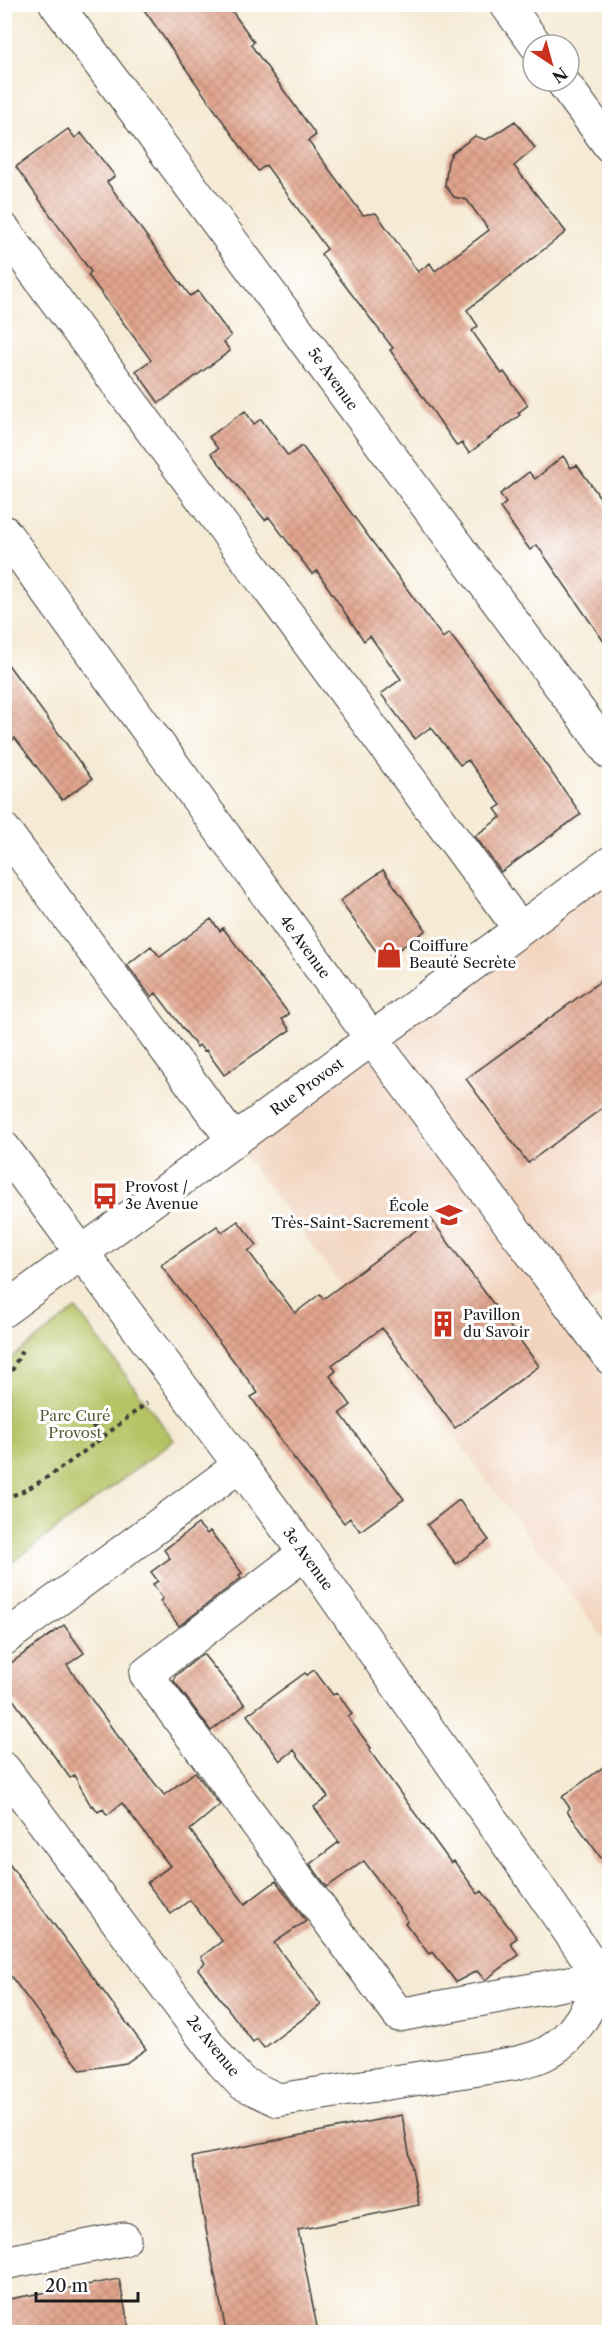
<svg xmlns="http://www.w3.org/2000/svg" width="614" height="2337" viewBox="0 0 614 2337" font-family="'Libre Caslon Text',serif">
  <defs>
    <pattern id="building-cross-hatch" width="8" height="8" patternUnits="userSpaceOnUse" patternTransform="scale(1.5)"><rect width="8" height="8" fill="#e1a48d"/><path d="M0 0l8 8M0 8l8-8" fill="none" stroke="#c08d79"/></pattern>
  </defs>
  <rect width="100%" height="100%" fill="#fff"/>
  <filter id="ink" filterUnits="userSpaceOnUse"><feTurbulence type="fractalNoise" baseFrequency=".0167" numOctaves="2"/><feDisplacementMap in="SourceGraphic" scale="12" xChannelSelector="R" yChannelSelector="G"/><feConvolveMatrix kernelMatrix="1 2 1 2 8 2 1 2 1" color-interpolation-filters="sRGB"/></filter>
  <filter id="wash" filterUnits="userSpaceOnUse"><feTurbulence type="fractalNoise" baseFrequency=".008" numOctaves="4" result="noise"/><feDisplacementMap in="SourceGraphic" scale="24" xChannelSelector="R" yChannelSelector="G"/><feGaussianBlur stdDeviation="1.35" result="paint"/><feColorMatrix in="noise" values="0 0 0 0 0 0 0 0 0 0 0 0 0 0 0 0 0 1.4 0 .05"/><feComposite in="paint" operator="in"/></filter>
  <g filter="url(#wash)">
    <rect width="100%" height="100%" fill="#f5ead4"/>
    <path fill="#f2d4be" d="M609 863V1288L564 1321 609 1382V1645L234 1141Z"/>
    <path fill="#b6c365" stroke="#697040" stroke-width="1.5" d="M76 1309 174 1440 5 1568V1363Z"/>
    <g id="blocks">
      <path fill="url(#building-cross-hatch)" d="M140 4H227L254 42 251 45 316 135 308 141 363 215 376 213 418 272 430 263 435 271 489 230 467 200 454 197 445 185 448 161 452 153 475 136 486 140 515 121 535 148 514 166 566 232 467 310 478 326 472 331 502 374 504 372 528 405 518 413 520 415 469 453 462 443 457 446 390 350 393 348 321 254 327 249 266 165 258 171Z
        M68 129 75 138 81 133 115 176 107 182 190 296 198 291 231 336 224 342 230 351 159 403 136 371 151 360 88 275 91 272 16 167Z
        M245 411 254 424 261 419 288 456 302 446 443 638 449 633 495 693 581 814 501 872 475 836 501 817 495 809 501 805 468 760 460 765 431 727 415 739 381 694 401 679 370 636 364 641 317 571 312 574 269 517 265 520 211 453 218 449 209 437Z
        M563 456 571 468 577 465 609 510V649L537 545 530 550 500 508 506 503 500 494 529 472 535 479Z
        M4 659 92 779 62 800 15 738 4 746Z
        M383 870 426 930 383 961 340 901Z
        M211 919 220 931 223 928 289 1014 282 1019 290 1030 224 1075 206 1050 204 1051 199 1045 197 1047 156 993 151 997 127 965 151 946 160 957Z
        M609 975V1103L528 1163 466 1079Z
        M431 1219 539 1366 455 1428 382 1328 332 1365 336 1371 330 1376 351 1405 340 1413 404 1499 360 1531 350 1518 344 1523 290 1453 251 1397 258 1393 161 1265 217 1226 222 1232 238 1221 257 1245 248 1251 295 1313 320 1294 323 1299Z
        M459 1500 489 1540 456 1564 427 1525Z
        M198 1524 207 1534 210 1531 242 1573 239 1575 241 1578 179 1626 160 1601 163 1599 153 1584 158 1581 151 1572 170 1558 164 1550Z
        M64 1625 84 1653 67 1665 114 1731 164 1795 195 1772 220 1805 190 1830 245 1904 276 1881 306 1921 274 1943 321 2005 264 2048 257 2039 253 2042 198 1969 205 1963 201 1957 222 1941 190 1900 171 1914 147 1883 170 1866 122 1803 107 1815 103 1809 98 1812 93 1805 91 1806 74 1775 70 1778 4 1687V1668Z
        M203 1654 245 1705 211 1731 174 1681 175 1676Z
        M314 1670 333 1695 337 1692 352 1714 348 1717 371 1748 369 1750 451 1863 454 1861 478 1894 482 1891 517 1938 510 1943 519 1955 485 1980 477 1971 456 1982 433 1952 429 1954 405 1923 408 1921 364 1861 327 1887 310 1864 339 1842 314 1807 328 1797 294 1750 280 1761 247 1715 305 1673 307 1675Z
        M609 1763V1869L567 1811 570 1808 562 1797Z
        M4 1857 146 2049 126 2063 81 2070 4 1967Z
        M402 2115 419 2205 298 2230 318 2332H226L192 2157Z
        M119 2279 130 2332H4V2300Z"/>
    </g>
  </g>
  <g filter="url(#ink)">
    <use href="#blocks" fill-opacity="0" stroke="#3d3b38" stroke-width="1.5"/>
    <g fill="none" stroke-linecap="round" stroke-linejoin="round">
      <g stroke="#3d3b38" stroke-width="35">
        <path id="minor" d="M56 4 610 753
          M506 4 536 45
          M562 81 610 146
          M4 230 520 929
          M4 532 372 1039 610 1358
          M4 830 234 1141
          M4 1148 305 1553 601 1977
          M4 1310 610 863
          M305 1553 146 1674 399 2015 601 1977
          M4 1639 239 1466
          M4 1769 222 2062 242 2083 278 2100 517 2063C527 2060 539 2058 548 2052 576 2036 590 2007 601 1977
          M4 2263 124 2239"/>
      </g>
      <path stroke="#3d3b38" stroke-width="4" stroke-dasharray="4.5 4.5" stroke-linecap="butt" d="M4 1387 22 1350
        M85 1420 104 1435
        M4 1425 6 1426
        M4 1497C35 1495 118 1424 147 1403"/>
      <use href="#minor" stroke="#fff" stroke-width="33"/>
    </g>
  </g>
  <defs>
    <g id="shop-bare" transform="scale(2.07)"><path d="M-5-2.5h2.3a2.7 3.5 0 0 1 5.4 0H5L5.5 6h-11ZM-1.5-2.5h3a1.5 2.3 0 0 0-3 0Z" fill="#c8321e" stroke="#fff" stroke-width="2.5" paint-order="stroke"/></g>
    <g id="bus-bare" transform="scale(2.07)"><path d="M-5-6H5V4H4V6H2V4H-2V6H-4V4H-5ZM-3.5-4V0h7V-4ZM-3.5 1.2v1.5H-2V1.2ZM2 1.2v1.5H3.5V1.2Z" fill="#c8321e" stroke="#fff" stroke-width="2.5" paint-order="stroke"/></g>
    <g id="school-bare" transform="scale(2.07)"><path d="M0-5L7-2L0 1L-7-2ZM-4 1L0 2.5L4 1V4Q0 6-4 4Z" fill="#c8321e" stroke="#fff" stroke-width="2.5" paint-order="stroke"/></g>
    <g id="building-bare" transform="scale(2.07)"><path d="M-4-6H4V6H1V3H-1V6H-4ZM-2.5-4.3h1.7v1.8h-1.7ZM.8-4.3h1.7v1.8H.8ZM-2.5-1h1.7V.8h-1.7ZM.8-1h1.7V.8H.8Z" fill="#c8321e" stroke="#fff" stroke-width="2.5" paint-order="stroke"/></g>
  </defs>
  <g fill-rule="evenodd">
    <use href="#shop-bare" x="389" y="955"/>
    <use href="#bus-bare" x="105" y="1196"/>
    <use href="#school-bare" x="449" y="1215"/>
    <use href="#building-bare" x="443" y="1324"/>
  </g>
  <g text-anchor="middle" stroke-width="6" stroke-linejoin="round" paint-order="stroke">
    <g font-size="15" fill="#1c1c1c" stroke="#fff">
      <text transform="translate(333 379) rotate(54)" y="5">5e Avenue</text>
      <text transform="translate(305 947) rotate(54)" y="5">4e Avenue</text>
      <text transform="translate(307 1087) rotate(-36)" y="5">Rue Provost</text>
      <text transform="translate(308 1559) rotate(54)" y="5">3e Avenue</text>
      <text transform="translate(213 2046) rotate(51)" y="5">2e Avenue</text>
    </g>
    <g font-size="15" fill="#1c1c1c" stroke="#fff" text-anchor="start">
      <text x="409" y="951">Coiffure<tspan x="409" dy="17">Beauté Secrète</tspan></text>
      <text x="125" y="1192">Provost /<tspan x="125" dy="17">3e Avenue</tspan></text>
      <text x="429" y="1211" text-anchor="end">École<tspan x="429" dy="17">Très-Saint-Sacrement</tspan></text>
      <text x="463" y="1320">Pavillon<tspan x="463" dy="17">du Savoir</tspan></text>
    </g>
    <g font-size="15" fill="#5a5f39" stroke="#fff">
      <text x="75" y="1421">Parc Curé<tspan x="75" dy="17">Provost</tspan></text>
    </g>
  </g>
  <rect width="614" height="2337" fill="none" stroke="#fff" stroke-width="24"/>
  <g transform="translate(551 63) rotate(144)"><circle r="28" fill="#ffffff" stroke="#a4a4a4" stroke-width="1.5"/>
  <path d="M0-4.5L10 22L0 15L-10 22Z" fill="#c8321e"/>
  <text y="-9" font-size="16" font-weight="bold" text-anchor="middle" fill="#1c1c1c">N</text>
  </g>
  <path d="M36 2292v9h102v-9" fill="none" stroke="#1c1c1c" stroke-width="3"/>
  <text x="45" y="2292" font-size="18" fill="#1c1c1c" stroke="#ffffff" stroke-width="4.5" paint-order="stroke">20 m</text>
</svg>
